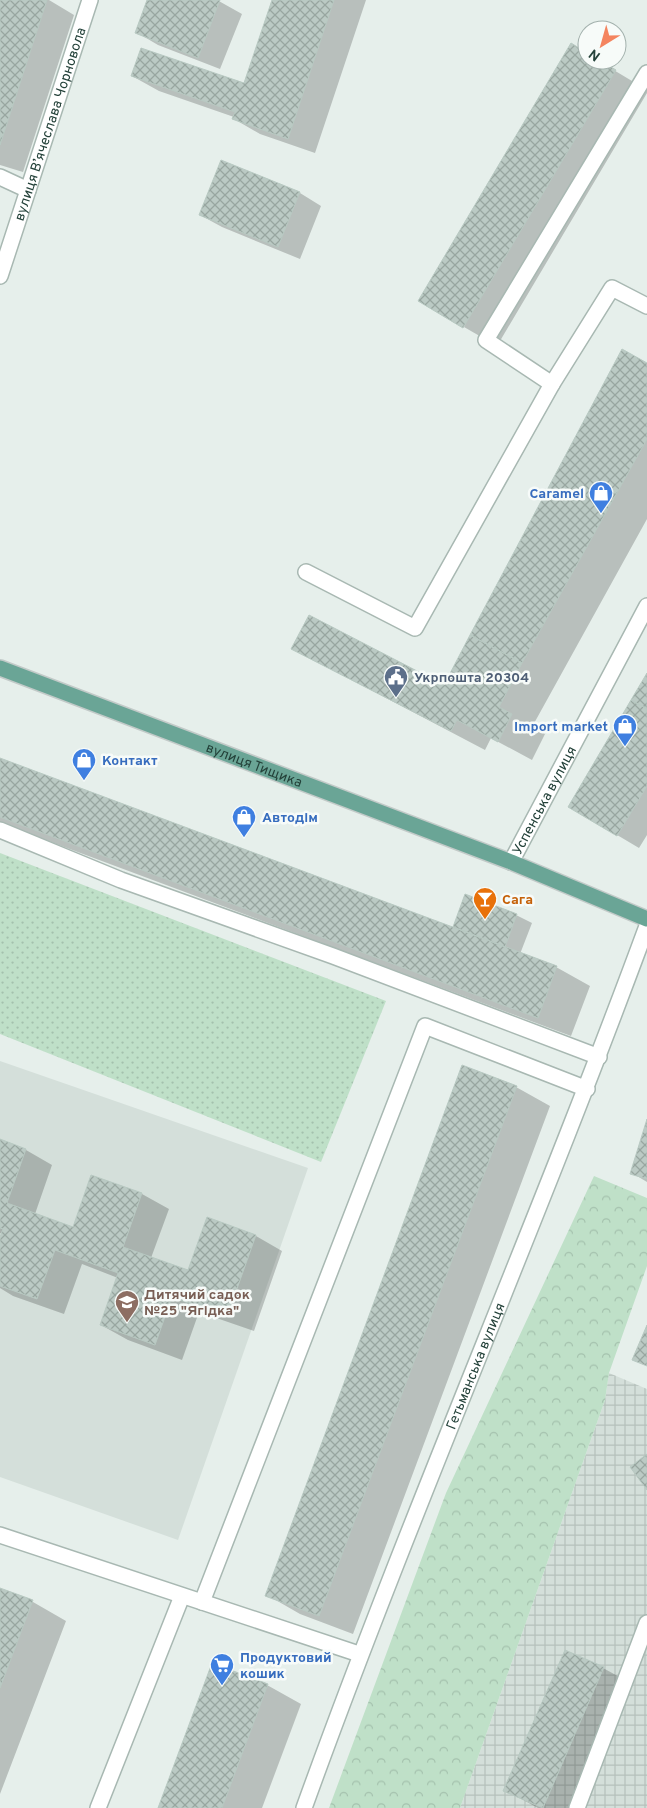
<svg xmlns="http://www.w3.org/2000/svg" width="647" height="1808" viewBox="0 0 647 1808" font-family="Overpass,sans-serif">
  <defs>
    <pattern id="industrial-grid" width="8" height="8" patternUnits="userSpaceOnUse" patternTransform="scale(1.25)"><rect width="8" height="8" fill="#d4dfda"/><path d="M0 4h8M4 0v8" fill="none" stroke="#b6c1bc"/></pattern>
    <pattern id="forest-crowns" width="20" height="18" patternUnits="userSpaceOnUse" patternTransform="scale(1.25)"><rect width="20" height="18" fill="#bfe0c8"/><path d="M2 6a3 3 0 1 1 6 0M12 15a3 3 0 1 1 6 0" fill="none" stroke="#a4c1ad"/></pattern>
    <pattern id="park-dots" width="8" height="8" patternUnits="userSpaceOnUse" patternTransform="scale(1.25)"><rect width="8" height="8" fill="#bfe0c8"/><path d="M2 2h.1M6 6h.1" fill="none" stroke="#a4c1ad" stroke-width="1.8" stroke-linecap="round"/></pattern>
    <pattern id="building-cross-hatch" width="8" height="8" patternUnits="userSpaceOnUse" patternTransform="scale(1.25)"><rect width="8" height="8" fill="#bbcac4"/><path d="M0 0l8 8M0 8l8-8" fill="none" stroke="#98a6a0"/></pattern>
  </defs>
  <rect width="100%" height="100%" fill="#e6efeb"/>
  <path fill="#d4dfda" d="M0 1061 308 1168 178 1540 0 1477Z"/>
  <path fill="url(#industrial-grid)" d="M609 1373 647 1389V1808H460L605 1400Z"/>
  <path fill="url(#forest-crowns)" d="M594 1176 647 1198V1266L609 1373 605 1400 460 1808H329L446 1493Z"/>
  <path fill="url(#park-dots)" d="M0 853 386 1001 321 1162 0 1034Z"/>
  <path fill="#0003" d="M0 0H49L74 15 23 172 0 165Z
    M149 0H217L242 14 220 69 158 45 136 32Z
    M274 0H366L315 153 260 134 234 119V117L159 91 132 76 245 84Z
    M587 54V60H597L647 90V93L497 346 464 327Z
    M222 162 300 193 321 206 300 259 222 227 200 215Z
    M647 365V519L532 727 545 734 532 760 491 738 485 750 293 649 445 686Z
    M647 675V835L639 848 570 807Z
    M0 759 453 929 466 895 516 915 532 923 520 954 556 967 590 986 571 1036 0 823Z
    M516 1087 550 1106 353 1634 300 1614 267 1595Z
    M647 1123V1182L632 1173Z
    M0 1140 26 1150 52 1165 35 1214 74 1228 92 1176 142 1194 169 1209 151 1258 189 1272 256 1236 282 1251 254 1331 199 1312 182 1360 128 1340 101 1325 118 1278 82 1264 64 1314 13 1296 0 1288V1241L2 1234 0 1233Z
    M0 1589 33 1602 66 1621 0 1794Z
    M603 1668 625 1680 570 1808H538L505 1790Z
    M267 1685 301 1704 262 1808H160Z"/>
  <path fill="url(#building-cross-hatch)" stroke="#b8c9c2" d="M0 0H47L0 145Z
    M147 0H220L198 58 135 33Z
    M272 0H334L288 139 232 119 235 112 131 76 141 48 244 83Z
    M571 43 587 53V60H599L616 70 463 328 418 301Z
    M221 160 300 192 278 247 199 215Z
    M622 349 647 363V439L522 663 470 635Z
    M309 615 444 685 470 635 522 663 499 707 512 714 498 742 457 720 451 731 291 649Z
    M647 673V709L631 700Z
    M631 700 647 709V786L617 836 568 807Z
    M0 758 557 966 538 1018 0 817Z
    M465 894 517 914 505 947 453 927Z
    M462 1065 517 1086 319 1616 265 1596Z
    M647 1119V1179L630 1174Z
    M0 1139 26 1149 7 1203 73 1227 91 1175 142 1193 123 1247 188 1270 207 1217 256 1235 227 1317 172 1297 155 1345 100 1325 118 1273 55 1250 37 1299 0 1286V1237L3 1229 0 1228Z
    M647 1325V1366L632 1360Z
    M647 1454V1490L630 1467Z
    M0 1588 33 1600 0 1688Z
    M565 1650 604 1667 543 1808 503 1791Z
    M212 1663 268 1684 222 1808H158Z"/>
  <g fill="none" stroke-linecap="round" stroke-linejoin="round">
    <g stroke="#a8b8b2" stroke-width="18">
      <g id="minor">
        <path d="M647 73 486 340 552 384 612 288 647 306"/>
        <path d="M0 177 28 190"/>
        <path id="s1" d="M0 276 90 0"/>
        <path d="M306 572 415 628 552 384"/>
        <path d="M0 830 121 880 333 956 599 1057"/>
        <path id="s2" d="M511 862 647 606"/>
        <path d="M0 1535 359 1654"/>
        <path d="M202 1602 425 1026 587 1089"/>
        <path d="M98 1808 182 1596"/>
        <path id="s3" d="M304 1808C411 1511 538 1222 647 926"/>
        <path d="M577 1808 647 1623"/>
      </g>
    </g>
    <g stroke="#c2cac8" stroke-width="18">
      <g id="major">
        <path id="s4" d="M0 668 511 862 647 919"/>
      </g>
    </g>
    <use href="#minor" stroke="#fff" stroke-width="15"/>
    <use href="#major" stroke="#6aa596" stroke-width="15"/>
  </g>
  <defs>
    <g id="shop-pin" transform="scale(1.25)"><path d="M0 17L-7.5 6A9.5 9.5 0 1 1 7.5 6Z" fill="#3f7fe0" stroke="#f7fbf9"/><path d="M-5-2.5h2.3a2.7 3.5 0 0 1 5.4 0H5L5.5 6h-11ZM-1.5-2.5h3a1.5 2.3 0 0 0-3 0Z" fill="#fff"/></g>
    <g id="civic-pin" transform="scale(1.25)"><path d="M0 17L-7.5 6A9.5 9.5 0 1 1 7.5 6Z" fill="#5c6f8a" stroke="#f7fbf9"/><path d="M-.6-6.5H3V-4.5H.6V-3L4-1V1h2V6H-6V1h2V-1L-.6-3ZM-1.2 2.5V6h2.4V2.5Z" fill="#fff"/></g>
    <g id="bar-pin" transform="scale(1.25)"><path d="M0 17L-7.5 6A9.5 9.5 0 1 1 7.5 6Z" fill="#e8710a" stroke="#f7fbf9"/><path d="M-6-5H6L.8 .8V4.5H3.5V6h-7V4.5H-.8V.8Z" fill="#fff"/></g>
    <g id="school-pin" transform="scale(1.25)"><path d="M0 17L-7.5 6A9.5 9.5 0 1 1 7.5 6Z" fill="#8d6e63" stroke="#f7fbf9"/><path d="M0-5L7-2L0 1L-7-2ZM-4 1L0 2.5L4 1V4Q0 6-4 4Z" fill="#fff"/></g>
    <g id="supermarket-pin" transform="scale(1.25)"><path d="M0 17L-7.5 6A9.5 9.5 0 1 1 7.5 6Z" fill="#3f7fe0" stroke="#f7fbf9"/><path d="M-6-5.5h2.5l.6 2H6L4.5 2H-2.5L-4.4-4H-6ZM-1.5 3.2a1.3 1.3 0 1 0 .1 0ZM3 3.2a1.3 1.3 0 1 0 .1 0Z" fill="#fff"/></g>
  </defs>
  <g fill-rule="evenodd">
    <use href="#shop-pin" x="601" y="493"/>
    <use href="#civic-pin" x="396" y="677"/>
    <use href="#shop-pin" x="625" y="726"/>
    <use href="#shop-pin" x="84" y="760"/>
    <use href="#shop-pin" x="244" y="817"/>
    <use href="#bar-pin" x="485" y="899"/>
    <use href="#school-pin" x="127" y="1302"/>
    <use href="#supermarket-pin" x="222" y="1665"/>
  </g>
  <g text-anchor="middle" stroke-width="5" stroke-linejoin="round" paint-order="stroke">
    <g font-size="14" fill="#24423a" stroke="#f7fbf9">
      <text dy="5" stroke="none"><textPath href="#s1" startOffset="160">вулиця В’ячеслава Чорновола</textPath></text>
      <text dy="5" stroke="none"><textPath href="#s4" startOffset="272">вулиця Тищика</textPath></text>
      <text dy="5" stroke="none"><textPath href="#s2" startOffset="70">Успенська вулиця</textPath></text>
      <text dy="5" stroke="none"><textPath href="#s3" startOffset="474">Гетьманська вулиця</textPath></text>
    </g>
    <g font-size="14" font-weight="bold" fill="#366cbe" stroke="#f7fbf9" text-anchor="start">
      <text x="584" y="498" text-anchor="end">Caramel</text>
      <text x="608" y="731" text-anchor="end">Import market</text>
      <text x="102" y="765">Контакт</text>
      <text x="262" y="822">Автодім</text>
      <text x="240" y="1662">Продуктовий<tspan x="240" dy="16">кошик</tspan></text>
    </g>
    <g font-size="14" font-weight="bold" fill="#4e5e75" stroke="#f7fbf9" text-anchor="start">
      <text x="414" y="682">Укрпошта 20304</text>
    </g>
    <g font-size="14" font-weight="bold" fill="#c56008" stroke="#f7fbf9" text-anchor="start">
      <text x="502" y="904">Сага</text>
    </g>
    <g font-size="14" font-weight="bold" fill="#785e54" stroke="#f7fbf9" text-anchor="start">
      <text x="144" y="1299">Дитячий садок<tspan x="144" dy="16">№25 "Ягідка"</tspan></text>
    </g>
  </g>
  <g transform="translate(602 45) rotate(217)"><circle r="24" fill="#f7fbf9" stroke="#a3b1ad"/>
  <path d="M0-4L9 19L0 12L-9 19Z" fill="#f4845f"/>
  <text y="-8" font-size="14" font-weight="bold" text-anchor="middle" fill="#24423a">N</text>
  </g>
</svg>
